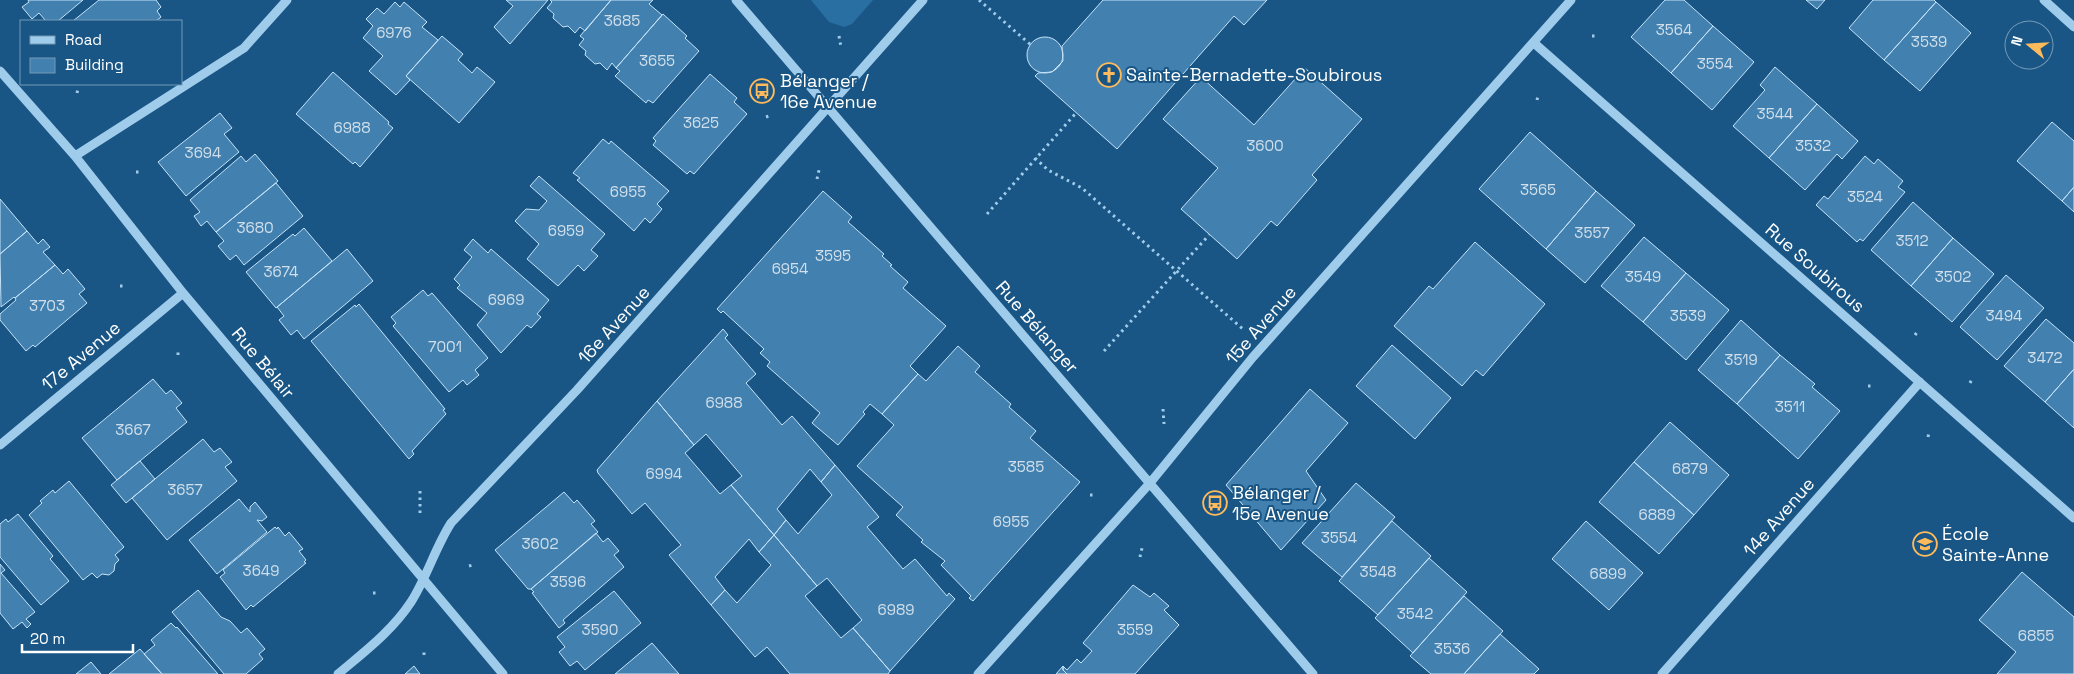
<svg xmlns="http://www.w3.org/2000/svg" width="2074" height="674" viewBox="0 0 2074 674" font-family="'Space Grotesk',sans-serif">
  <rect width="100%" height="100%" fill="#195685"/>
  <path fill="#296fa2" d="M811 0H873L852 24 844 27 829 22Z"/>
  <path fill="#4280af" stroke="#c5e3f9" d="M28 0H83L58 21H46L39 13 32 19 22 7 29 2Z
    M99 0H156L161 7 157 11 161 17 156 21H73Z
    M506 0H548L510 44 494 27 513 6Z
    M550 0H611L585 31 580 27 575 33 568 26 563 27 553 18 554 14 547 8 552 2Z
    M611 0H653L649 4 662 15 616 68 612 63 607 70 600 63 595 64 585 55 586 51 579 45 584 39 580 36Z
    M1103 0H1267L1244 25 1234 16 1117 149 1035 76 1038 73 1052 72 1063 61 1062 46Z
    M1665 0H1684L1713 26 1671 73 1631 37Z
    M1806 0H1825L1817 9Z
    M1873 0H1934L1936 2 1884 60 1849 28Z
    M395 2 400 7 404 2 427 22 422 27 438 40 406 76 410 80 396 95 369 71 383 56 363 38 373 26 366 19 377 8 384 14Z
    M1936 2 1971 33 1920 91 1884 60Z
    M663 14 687 36 685 38 699 51 653 103 648 100 646 103 615 76 620 71 616 68Z
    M1713 26 1754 62 1712 110 1671 73Z
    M442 36 463 54 458 60 472 73 477 67 495 82 459 123 406 76Z
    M1027 55a18 18 0 1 1 36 0a18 18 0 1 1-36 0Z
    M1775 67 1817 104 1769 158 1733 126 1765 90 1760 85Z
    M1305 68 1362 119 1312 175 1317 180 1277 226 1271 221 1237 259 1181 209 1218 168 1163 119 1201 77 1254 125Z
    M333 72 389 122 388 124 393 128 360 167 355 162 353 164 296 114Z
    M710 74 737 98 734 102 747 114 694 174 690 171 687 174 653 145 656 141 653 138Z
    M1817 104 1858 141 1842 159 1837 154 1805 190 1769 158Z
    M220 113 232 128 224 134 239 152 186 196 158 162Z
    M2052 122 2074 141V187L2062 201 2017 161Z
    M1530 132 1596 191 1546 249 1479 189Z
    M603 139 609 144 611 141 669 191 657 204 662 209 650 223 645 218 634 231 577 180 580 178 573 173Z
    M255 154 278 181 216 232 207 221 201 226 194 216 200 212 190 200 241 156 246 162Z
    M1865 156 1874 164 1878 159 1903 181 1898 187 1905 192 1863 241 1860 239 1857 242 1816 205 1824 196 1828 199Z
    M539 176 605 234 591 250 598 256 584 271 578 265 558 286 527 259 539 244 515 221 526 209 539 210 547 201 530 186Z
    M276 183 303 216 244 265 236 255 230 260 218 246 224 241 216 232Z
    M2074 187V212L2062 201Z
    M823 191 852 217 848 222 884 254 882 256 892 265 890 266 908 282 903 288 946 326 910 366 918 374 882 414 870 404 863 412 865 414 838 445 812 423 820 413 767 366 770 362 760 353 764 349 723 311 721 313 717 309Z
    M1596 191 1635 225 1585 283 1546 249Z
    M0 199 27 231 0 254Z
    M1913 202 1953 238 1911 286 1871 250Z
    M304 228 332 261 276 308 246 272 293 234 295 236Z
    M27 231 38 244 43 239 50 247 43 252 55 265 15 298 14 297 1 307 0 254Z
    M1644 237 1686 273 1643 322 1601 286Z
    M1953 238 1994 274 1952 322 1911 286Z
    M473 239 488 253 491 249 549 300 537 314 541 317 531 328 527 325 501 353 477 325 487 313 457 288 460 285 454 279 472 257 464 250Z
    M1475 242 1545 304 1483 376 1476 370 1462 386 1394 326 1429 286 1433 289Z
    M347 249 373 281 304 339 297 330 291 335 279 320 284 316 277 307Z
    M55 265 63 274 68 269 85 289 79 294 87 303 35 347 33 345 26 351 0 320V314L16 300 15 298Z
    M1686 273 1729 310 1686 360 1643 322Z
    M2006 275 2044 308 1997 360 1960 327Z
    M423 290 428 296 432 293 488 358 475 370 479 375 467 385 463 380 449 392 393 326 396 323 391 317Z
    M359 304 445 409 443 410 446 414 412 451 414 454 409 459 311 341 355 305 356 307Z
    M2046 319 2074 343V369L2045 402 2004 366Z
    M1741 320 1780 355 1737 404 1698 370Z
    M723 329 728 335 725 338 756 374 746 383 782 425 792 416 835 465 821 482 810 469 777 509 786 520 774 535 731 485 742 476 706 434 694 445 657 401Z
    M1392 345 1451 398 1415 439 1356 386Z
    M958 346 980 366 975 372 1011 404 1009 407 1036 431 1030 438 1080 482 973 601 969 598 971 596 941 565 945 561 921 542 923 540 896 515 903 507 857 466 894 425 882 414 918 374 926 381Z
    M1780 355 1815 384 1812 387 1840 411 1798 459 1737 404Z
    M2074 369V428L2045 402Z
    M153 379 166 394 171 390 182 403 176 408 187 422 117 480 82 438Z
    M1310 389 1348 423 1306 471 1326 500 1281 550 1226 485Z
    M657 401 694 445 685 453 720 494 731 485 774 535 759 552 749 539 715 577 725 590 711 605 669 555 681 545 645 503 632 514 598 473 597 470Z
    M1670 422 1729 475 1694 515 1634 462Z
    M203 439 214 452 220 448 232 462 225 467 237 481 167 540 132 498Z
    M140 461 155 479 126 503 111 485Z
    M1634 462 1694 515 1659 554 1599 502Z
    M835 465 879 517 867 527 903 569 915 559 947 596 949 593 955 599 890 671 853 628 862 620 827 578 817 586 774 535 786 520 798 534 832 495 821 482Z
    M69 481 124 547 115 555 119 560 115 564 114 571 109 575 102 574 97 578 92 573 83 580 29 515 42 503 40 501 53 490 55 493Z
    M1356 483 1395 517 1342 577 1302 543Z
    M564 492 574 503 577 500 595 521 591 524 598 532 531 589H528L495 550Z
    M239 499 250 512V507L255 502 267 517 262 521 257 520 267 532 217 574 189 540Z
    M18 514 53 556 50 559 69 581 41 605 0 557V524L6 519 8 522Z
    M1392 521 1431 556 1378 615 1339 581Z
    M1586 521 1643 573 1609 610 1552 559Z
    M275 527 277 529 278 527 285 536 289 532 303 549 299 551 306 560 304 562 306 563 253 607 251 605 246 610 220 577 225 573 223 570Z
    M596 533 603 542 608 538 619 551 614 555 624 567 563 620 565 623 559 628 532 593 534 592 531 589Z
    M774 535 817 586 805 596 841 638 853 628 890 671 888 674H790L767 647 755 657 711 605 725 590 737 603 771 565 759 552Z
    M1429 558 1467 592 1413 653 1375 618Z
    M0 564 5 570 1 573 35 612 26 619 31 624 27 628 22 622 13 629 0 613Z
    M2022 572 2074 617V674H1997L2016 652 1979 620Z
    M1133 585 1150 597 1154 593 1169 606 1164 610 1179 625 1135 674H1067L1063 670V666L1067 670 1077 659 1081 663 1092 651 1083 643Z
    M198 590 221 617 230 621 241 633 247 628 265 649 259 654 263 659 246 674H224L172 612Z
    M614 591 641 623 585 670 577 661 570 666 559 652 565 647 557 637Z
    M1464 596 1503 631 1464 674H1431L1410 656Z
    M171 623 176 628 177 627 218 674H162L144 654 155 645 151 640Z
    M1500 634 1539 669 1534 674H1464Z
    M652 643 679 674H615Z
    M140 649 162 674H109Z
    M91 662 101 674H76Z
    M414 666 420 674H405Z
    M1063 666V670L1067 674H1056Z"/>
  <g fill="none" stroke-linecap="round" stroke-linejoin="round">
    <path stroke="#a0ccec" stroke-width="3" stroke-dasharray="2.5 4" stroke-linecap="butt" d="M979 0 1031 45
      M839 36 841 47
      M1592 36H1597
      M77 93 78 89
      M1537 100 1538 96
      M766 117 772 115
      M1035 158 1048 170 1082 188 1244 330
      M136 172H140
      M817 179 819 170
      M987 214 1076 113
      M120 286H124
      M1915 335 1918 331
      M1104 351 1209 235
      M178 355V352
      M1970 383 1972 379
      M1868 386H1872
      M1163 409 1164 424
      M1928 437 1929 432
      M420 491V513
      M1090 495H1096
      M1140 557 1142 548
      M469 566 473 565
      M373 593H377
      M424 655V650"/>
    <path stroke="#a0ccec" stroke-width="9" d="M736 0 1313 674
      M2044 0 2074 27
      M1534 43 2074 518
      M0 71 75 156 183 293 503 674
      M75 156 244 48 287 0
      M0 445 183 293
      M338 674C364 652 392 631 411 602 427 577 435 548 451 523L577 390 923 0
      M978 674 1150 483 1253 357 1571 0
      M1662 674 1920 382"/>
  </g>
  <defs>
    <g id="church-ring" transform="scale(1.25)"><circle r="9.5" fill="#195685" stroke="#ffbb5b" stroke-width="1.5"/><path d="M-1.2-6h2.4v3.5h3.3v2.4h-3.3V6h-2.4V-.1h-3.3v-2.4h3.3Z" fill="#ffbb5b"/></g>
    <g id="bus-ring" transform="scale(1.25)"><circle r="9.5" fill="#195685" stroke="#ffbb5b" stroke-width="1.5"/><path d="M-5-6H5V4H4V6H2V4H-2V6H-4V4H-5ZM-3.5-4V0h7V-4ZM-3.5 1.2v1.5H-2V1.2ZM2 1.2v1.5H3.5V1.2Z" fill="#ffbb5b"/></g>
    <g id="school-ring" transform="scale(1.25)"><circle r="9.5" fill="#195685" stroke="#ffbb5b" stroke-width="1.5"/><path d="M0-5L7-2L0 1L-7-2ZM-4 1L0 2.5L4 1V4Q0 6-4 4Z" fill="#ffbb5b"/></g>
  </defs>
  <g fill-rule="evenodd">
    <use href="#church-ring" x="1109" y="75"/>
    <use href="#bus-ring" x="762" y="91"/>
    <use href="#bus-ring" x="1215" y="503"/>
    <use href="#school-ring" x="1925" y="544"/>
  </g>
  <g text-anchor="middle" stroke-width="4" stroke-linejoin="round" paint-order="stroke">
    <g font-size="15" fill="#d0dfeb">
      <text x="622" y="26">3685</text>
      <text x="1674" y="35">3564</text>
      <text x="394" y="38">6976</text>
      <text x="1929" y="47">3539</text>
      <text x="657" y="66">3655</text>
      <text x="1715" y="69">3554</text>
      <text x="1775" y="119">3544</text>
      <text x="701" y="128">3625</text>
      <text x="352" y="133">6988</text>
      <text x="1265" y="151">3600</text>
      <text x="1813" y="151">3532</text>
      <text x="203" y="158">3694</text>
      <text x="1538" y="195">3565</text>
      <text x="628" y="197">6955</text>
      <text x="1865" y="202">3524</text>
      <text x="255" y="233">3680</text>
      <text x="566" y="236">6959</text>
      <text x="1592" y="238">3557</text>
      <text x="1912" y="246">3512</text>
      <text x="833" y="261">3595</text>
      <text x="790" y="274">6954</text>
      <text x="281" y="277">3674</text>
      <text x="1643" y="282">3549</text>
      <text x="1953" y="282">3502</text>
      <text x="506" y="305">6969</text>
      <text x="47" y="311">3703</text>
      <text x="1688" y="321">3539</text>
      <text x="2004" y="321">3494</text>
      <text x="445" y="352">7001</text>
      <text x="2045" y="363">3472</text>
      <text x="1741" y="365">3519</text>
      <text x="724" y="408">6988</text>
      <text x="1790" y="412">3511</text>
      <text x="133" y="435">3667</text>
      <text x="1026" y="472">3585</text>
      <text x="1690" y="474">6879</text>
      <text x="664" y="479">6994</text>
      <text x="185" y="495">3657</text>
      <text x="1657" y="520">6889</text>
      <text x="1011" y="527">6955</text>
      <text x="1339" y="543">3554</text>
      <text x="540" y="549">3602</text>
      <text x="261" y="576">3649</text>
      <text x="1378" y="577">3548</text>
      <text x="1608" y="579">6899</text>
      <text x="568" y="587">3596</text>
      <text x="896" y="615">6989</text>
      <text x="1415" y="619">3542</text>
      <text x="600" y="635">3590</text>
      <text x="1135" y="635">3559</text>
      <text x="2036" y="641">6855</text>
      <text x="1452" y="654">3536</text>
    </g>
    <g font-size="18" fill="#fff" stroke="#195685" text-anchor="start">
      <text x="1126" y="81">Sainte-Bernadette-Soubirous</text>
      <text x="780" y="87">Bélanger /<tspan x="780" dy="21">16e Avenue</tspan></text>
      <text x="1232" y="499">Bélanger /<tspan x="1232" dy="21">15e Avenue</tspan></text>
      <text x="1942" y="540">École<tspan x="1942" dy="21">Sainte-Anne</tspan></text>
    </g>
    <g font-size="18" fill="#fff" stroke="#195685">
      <text transform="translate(1815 268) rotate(41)" y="6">Rue Soubirous</text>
      <text transform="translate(614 325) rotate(-48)" y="6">16e Avenue</text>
      <text transform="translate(1261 325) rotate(-49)" y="6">15e Avenue</text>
      <text transform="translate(1037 327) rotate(49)" y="6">Rue Bélanger</text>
      <text transform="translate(81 356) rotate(-40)" y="6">17e Avenue</text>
      <text transform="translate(263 363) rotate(50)" y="6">Rue Bélair</text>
      <text transform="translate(1779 517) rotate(-49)" y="6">14e Avenue</text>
    </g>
  </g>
  <rect x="20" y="20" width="162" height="65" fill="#195685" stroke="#759ab6"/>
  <rect x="30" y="36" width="25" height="8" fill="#a0ccec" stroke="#759ab6"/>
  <text x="65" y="45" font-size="15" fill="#ffffff">Road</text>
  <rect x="30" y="58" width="25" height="15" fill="#4280af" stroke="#759ab6"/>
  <text x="65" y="70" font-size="15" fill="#ffffff">Building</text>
  <g transform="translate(2029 45) rotate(288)"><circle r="24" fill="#195685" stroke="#759ab6"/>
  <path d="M0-4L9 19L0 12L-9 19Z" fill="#ffbb5b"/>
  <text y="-8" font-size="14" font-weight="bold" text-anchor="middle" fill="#ffffff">N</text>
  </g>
  <path d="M22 644v8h111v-8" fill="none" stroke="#ffffff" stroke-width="2.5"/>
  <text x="30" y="644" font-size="15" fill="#ffffff" stroke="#195685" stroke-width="4" paint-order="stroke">20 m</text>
</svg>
